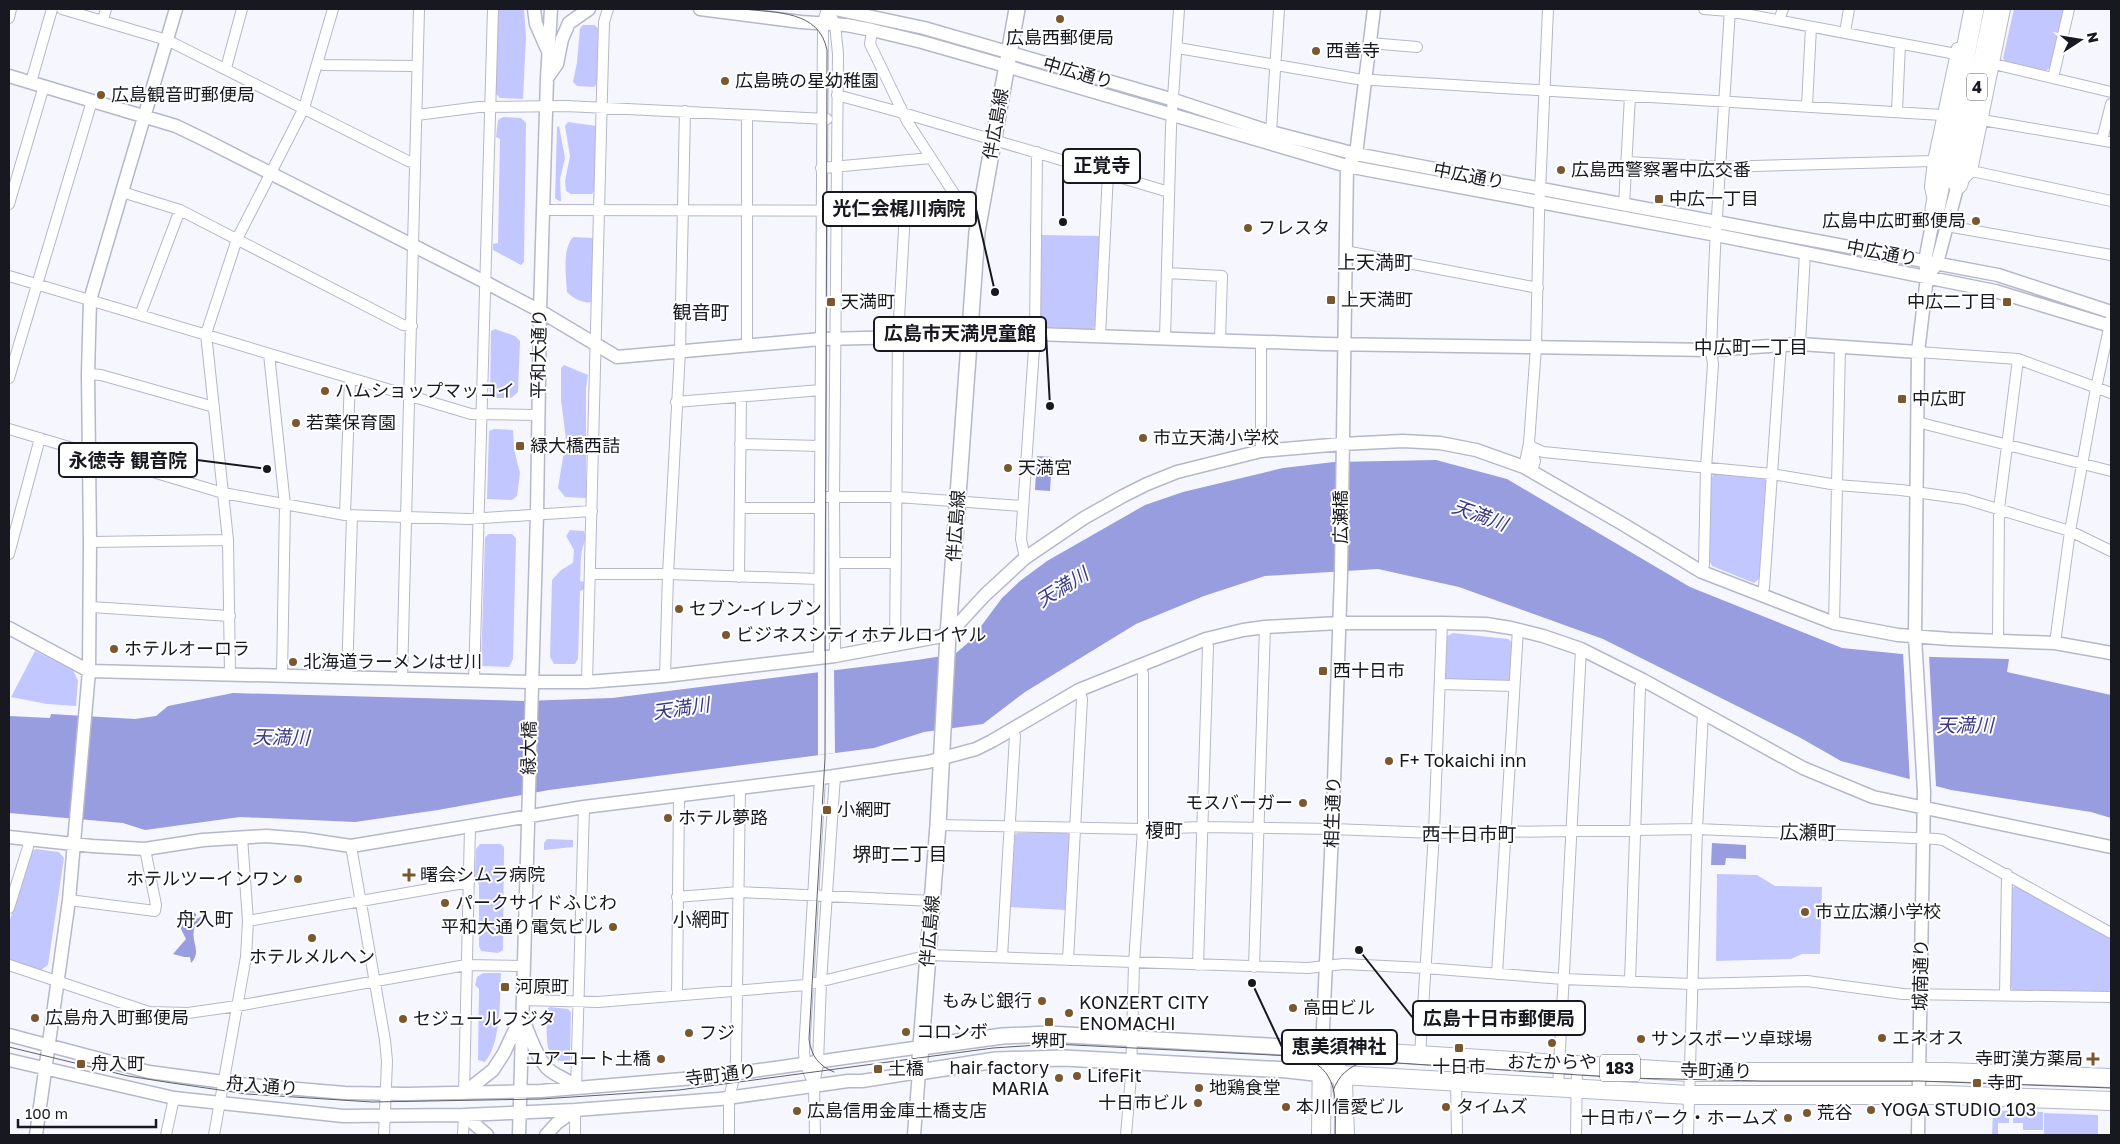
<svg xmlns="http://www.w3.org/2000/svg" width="2120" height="1144" viewBox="0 0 2120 1144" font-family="'Golos Text','Noto Sans JP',sans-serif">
  <rect width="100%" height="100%" fill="#f6f7fe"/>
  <path fill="#c2c7ff" d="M498 9H524L526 37 523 99 500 98 496 94Z
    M2014 9H2064L2051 67 2044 72 2005 62 2003 58Z
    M583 25H595L598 29 597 84 594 87 577 86 573 82 577 62 580 28Z
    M503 117 521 118 526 123 524 262 521 265 493 250V244L498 243 500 139 496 137 498 120Z
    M568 122 596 126 594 191 592 194H571L566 191 565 181 570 156 565 126Z
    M559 126 565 158 560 179 561 201H559L555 198 557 127Z
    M1040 235 1100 236 1096 326 1092 329 1045 327 1040 323Z
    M573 237 593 238 592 302C584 304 572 298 567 292 566 275 562 250 573 237Z
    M495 329 515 336 520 341 518 392 511 398H494L490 395 491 331Z
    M564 365 588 375 586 388V498L565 497 558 488 566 439 561 400V368Z
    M494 429 513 430 514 449 520 473 517 496 512 500 487 499 489 431Z
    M1715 474 1764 478 1766 481 1759 579 1754 583 1712 566 1708 558 1710 478Z
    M570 530 584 531C587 540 583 544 582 551 580 560 581 572 580 581L585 582V589L580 591 578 659 575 664H554L550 657 552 580 561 570 573 563 574 550 566 536Z
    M489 534H512L516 538 513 659 509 667 481 666 485 537Z
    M1453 633 1508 639 1512 642 1511 680 1508 683 1449 681 1445 677 1447 636Z
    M35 651 73 670 78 681 76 706 47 704 11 697Z
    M1017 833H1068L1071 837 1067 910 1008 907 1013 837Z
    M547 839 573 840V847L544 850V843Z
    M480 844H501L504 847 503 950 498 953 481 951 479 946V885L475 875 476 849Z
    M36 849 59 852 64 858 48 965 41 970 9 960V923L31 851Z
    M1717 874 1757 875 1775 886 1822 887 1820 954H1802L1791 959 1716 961Z
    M2015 886 2111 939V989L2106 993 2014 991 2009 986V890Z
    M483 973H501C500 998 501 1043 485 1062L478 1060 479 989 475 985 477 977Z
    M550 1007 568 1009 571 1012 570 1061C565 1061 559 1062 554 1059 544 1052 547 1021 547 1009Z
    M1993 1110 2009 1111V1123H1998V1135H1992Z
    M2013 1111 2043 1112V1130H2023V1123H2013Z
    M2044 1113 2098 1115V1135H2044Z"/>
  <path fill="#979ddf" d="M1037 456 1052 457 1050 491 1035 490Z
    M1436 460 1507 479 1690 587 1842 648 1932 657 2009 659 2007 672 2111 695V818L2091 812 1951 790 1841 761 1799 737 1603 639 1459 587 1378 569 1265 576 1204 596 1136 624 1025 692 983 724 924 732 874 748 549 790 438 810 355 822 240 817 145 830 123 823 9 813V716L50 718 51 714 135 719 156 716 168 706 233 693 524 701 612 698 917 660 955 654 970 641 1002 598 1020 581 1047 561 1145 505 1183 492 1283 468 1334 462Z
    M1712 843 1746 845V859L1726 858 1725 865H1711Z
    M192 911 196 914V919L203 916C200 920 195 925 194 930 191 942 202 952 191 963L190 957H184L173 954 186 939 181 929 180 913Z"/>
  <path fill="#f6f7fe" d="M1903 652 1929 655 1936 786 1910 783Z
    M834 669 835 753 818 755V670Z"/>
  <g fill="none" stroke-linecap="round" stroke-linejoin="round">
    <g stroke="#b5b7ca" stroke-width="12">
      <path id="minor" d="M62 9 167 40 408 161 415 162
        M828 9 835 24 838 54 834 497 835 656
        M1704 9 1729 11 1956 54
        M9 18 11 9
        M103 20 106 9
        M1779 20 1783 9
        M872 30 870 44 907 121 966 212
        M1845 32 1849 9
        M1370 43 1417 47
        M1178 48 1357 79 1942 115
        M318 63 324 65 417 66
        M1994 64 2111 92
        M226 68 242 9
        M2053 78 2069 9
        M31 82 52 9
        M837 95 903 113 1169 192
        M1807 106 1811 27
        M1897 111 1900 44
        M417 115 479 107 566 106 827 119
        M1982 120 2111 142
        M1271 132 1279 9
        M2102 140 2111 104
        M1627 162 1720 167 1933 161
        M821 168 931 158
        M1972 171 2111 201
        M1961 182 1972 171 2005 9
        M122 192 180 210 403 325 412 326
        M1932 196 1930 187 1933 161 1957 48
        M9 204 44 86
        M1624 205 1630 96
        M543 210 980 211
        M1947 226 2111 255
        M1345 251 1538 288
        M1167 273 1222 276 1220 340
        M9 276 471 414 538 415
        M140 315 180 210
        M1100 336 1108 173
        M1165 338 1171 127 1179 9
        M1261 341V451
        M1800 344 1805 253
        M747 345V115
        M1918 352 2018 359 2111 393
        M269 354 285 505 282 675
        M88 374 101 375 214 407
        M9 378 92 101
        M676 402 821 390
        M1917 422 2111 471
        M9 429 223 493 345 515 469 519 592 511
        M1529 443 1532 447 1543 452 1772 474 1837 485 1901 490 1965 499 2070 531 2111 551
        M740 444 820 446
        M1529 444 1535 461 1532 471
        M1524 467 1529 443 1536 347 1539 215 1548 9
        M820 497H897L1023 506
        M740 508H820
        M345 515 350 379
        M90 542 228 540
        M9 554 40 438
        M1025 558 1021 539 1035 334 1037 152
        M835 563H896
        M1702 572 1704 564 1706 468 1713 364 1711 350 1715 248 1730 9
        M591 574H668L819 579
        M739 577 741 397
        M1760 595 1764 588 1781 345
        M91 607 230 616
        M1834 623 1840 347
        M1998 641 1999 509 2018 359
        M2055 643 2070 531 2096 388 2111 319
        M895 646 898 337 905 212
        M819 658 823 22 827 9
        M230 674 228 540 206 334 237 239 304 108 333 9
        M665 676 668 574 680 351 685 111
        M347 677 352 516
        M402 678 419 9
        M474 680 493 9
        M587 682 602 93 604 22 608 9
        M1440 684 1514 686
        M938 825 1143 829 1203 827 1333 829 1434 833 1697 829 1937 839 1943 840 2111 933
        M351 846 385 1040 387 1061 384 1135
        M677 897 739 892 933 901
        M69 900 155 911 156 905 145 849
        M9 908 28 847V839
        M248 921 469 882
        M1002 957 1015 736 1012 729
        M1068 960 1082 699 1079 690
        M9 965 149 1012 188 1013 237 1006 466 965 523 966
        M1198 965 1208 647 1206 639
        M1254 967 1265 627
        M1497 974 1518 629
        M1630 982 1640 688 1643 680
        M677 994 679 796
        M2005 995 2007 874
        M522 1000 598 1002 806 985 929 955 1308 968 1344 964 1425 968 1563 979 1692 984 1807 981 1903 994 2111 997
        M1420 1056 1434 833 1442 623
        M1456 1081 1457 1135
        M814 1085 805 1063 804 1052 820 778
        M1558 1087 1581 649
        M576 1088 584 807
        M464 1093 470 827
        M166 1135 174 1098
        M214 1135 246 957 248 921 242 837
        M463 1135 464 1115
        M575 1135V1110
        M729 1135V1098L735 1074 736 1059 740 788
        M815 1135 814 1086 818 1062 821 982 835 776
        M1126 1135 1131 1076 1134 963 1143 829V674L1140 665
        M1576 1135 1577 1065
        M1688 1135 1697 829 1703 713"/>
    </g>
    <g stroke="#b5b7ca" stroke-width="15">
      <path id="tertiary" d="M534 9 536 24 547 49
        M700 9 801 22 846 25 872 30 922 42 1006 66 1347 166 1716 235 1995 291 2111 326
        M835 9 924 28 1174 100 1271 132 1356 154 1998 275 2111 312
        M9 76 176 126 205 140 485 282 540 311 617 357 821 339 1035 334 1325 344 1711 350 1800 344 1918 352
        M547 78 557 64 562 39 569 23 589 9
        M1933 269 1937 263 1958 184
        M9 628 89 671 531 682H587L665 676 835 656 948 635 985 595 1025 558 1084 518 1123 496 1147 484 1177 472 1261 451 1342 444 1403 441 1440 443 1476 450 1524 467 1621 523 1702 572 1834 623 1898 635 1950 639 2055 643 2111 653
        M9 837 92 846 145 849 203 840 266 836 304 839 351 846 584 807 828 777 928 762 976 749 992 741 1079 690 1206 639 1243 630 1265 627 1339 623H1442L1486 624 1511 628 1543 636 1581 649 1643 680 1803 768 1873 797 2111 847
        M524 1022C530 1036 536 1056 547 1068 556 1077 568 1078 576 1088
        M9 1035 149 1072 239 1084 345 1093 406 1094 541 1091 718 1076 921 1047
        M1322 1049 1333 812 1341 574 1347 166 1356 154 1374 9
        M9 1060 174 1098 343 1116 464 1115 575 1110 720 1099 848 1081H862L919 1072 914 1135
        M464 1093 493 1070 504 1053 519 1021
        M464 1115 487 1135
        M36 1135 69 900 89 671 90 542 88 374 90 300 176 9
        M519 1135 537 514 540 311 547 78 551 9
        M546 1135 557 1123 575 1110
        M1918 1135 1924 792 1915 636 1918 352 1927 277 1925 261 1935 209"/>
    </g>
    <g stroke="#b5b7ca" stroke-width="18">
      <path id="secondary" d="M1017 9 977 232 948 635 938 825 919 1072 996 1060 1064 1058 1288 1070 1332 1075
        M921 1047 1003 1036 1048 1034 1322 1049"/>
    </g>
    <g stroke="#b5b7ca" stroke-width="20">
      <path id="trunk" d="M1322 1049 1689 1072H1947L2111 1078
        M1322 1049 1334 1063 1343 1083 1345 1135
        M1341 1075 1689 1095H1946L2111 1101
        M1321 1135 1322 1049"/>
    </g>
    <g stroke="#b5b7ca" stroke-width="21">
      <path id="motorway" d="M1958 184 1994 9
        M1935 209 1974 9"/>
    </g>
    <use href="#minor" stroke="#fff" stroke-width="10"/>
    <use href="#tertiary" stroke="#fff" stroke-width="12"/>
    <use href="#secondary" stroke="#fff" stroke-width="15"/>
    <use href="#trunk" stroke="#fff" stroke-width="18"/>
    <use href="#motorway" stroke="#fff" stroke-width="19"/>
    <path stroke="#606168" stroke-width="1" d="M743 9C776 13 819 10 827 50L825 758 809 1039C811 1056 819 1066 834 1072
      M9 1047 128 1076 172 1083 247 1094 372 1102 541 1099 679 1090 993 1048 1054 1044 1292 1056 1625 1078 1762 1081H1919L2111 1088
      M1307 1059C1341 1073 1335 1105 1335 1135
      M1333 1091C1338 1076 1349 1066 1364 1062"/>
  </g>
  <g fill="#79582f" stroke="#fff" stroke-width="2">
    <circle cx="1060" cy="19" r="5"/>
    <circle cx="1316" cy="51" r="5"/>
    <circle cx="725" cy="81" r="5"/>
    <circle cx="101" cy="95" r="5"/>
    <circle cx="1561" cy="170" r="5"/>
    <rect x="1654" y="194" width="10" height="10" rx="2.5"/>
    <circle cx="1976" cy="221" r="5"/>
    <circle cx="1248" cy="228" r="5"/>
    <rect x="1326" y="295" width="10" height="10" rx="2.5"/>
    <rect x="826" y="297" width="10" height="10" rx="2.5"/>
    <rect x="2002" y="297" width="10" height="10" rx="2.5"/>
    <circle cx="325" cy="391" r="5"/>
    <rect x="1897" y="394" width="10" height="10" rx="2.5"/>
    <circle cx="296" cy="423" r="5"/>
    <circle cx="1143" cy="438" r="5"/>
    <rect x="515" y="441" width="10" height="10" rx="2.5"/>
    <circle cx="1008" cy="468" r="5"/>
    <circle cx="679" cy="609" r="5"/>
    <circle cx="726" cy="635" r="5"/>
    <circle cx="114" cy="649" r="5"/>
    <circle cx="293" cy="662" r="5"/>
    <rect x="1318" y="666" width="10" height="10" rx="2.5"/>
    <circle cx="1389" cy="761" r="5"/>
    <circle cx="1303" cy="803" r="5"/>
    <rect x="822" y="805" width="10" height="10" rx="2.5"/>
    <circle cx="668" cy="818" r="5"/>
    <path d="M406.5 867.5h5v5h5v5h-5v5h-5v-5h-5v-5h5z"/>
    <circle cx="298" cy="879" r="5"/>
    <circle cx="445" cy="903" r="5"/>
    <circle cx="1805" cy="912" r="5"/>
    <circle cx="613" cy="927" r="5"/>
    <circle cx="312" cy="938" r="5"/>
    <rect x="500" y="982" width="10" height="10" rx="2.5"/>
    <circle cx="1042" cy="1001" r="5"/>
    <circle cx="1293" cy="1008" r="5"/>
    <circle cx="1069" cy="1013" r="5"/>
    <circle cx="35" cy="1018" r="5"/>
    <circle cx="403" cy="1019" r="5"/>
    <rect x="1044" y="1017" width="10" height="10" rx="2.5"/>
    <circle cx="906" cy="1032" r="5"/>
    <circle cx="689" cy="1033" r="5"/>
    <circle cx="1882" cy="1038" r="5"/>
    <circle cx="1641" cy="1039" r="5"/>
    <circle cx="1552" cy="1043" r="5"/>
    <rect x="1454" y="1043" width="10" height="10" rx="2.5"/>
    <circle cx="661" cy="1059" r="5"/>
    <path d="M2090.5 1051.5h5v5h5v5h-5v5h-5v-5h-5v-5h5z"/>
    <rect x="76" y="1059" width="10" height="10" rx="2.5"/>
    <rect x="873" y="1064" width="10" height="10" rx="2.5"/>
    <circle cx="1077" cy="1076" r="5"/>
    <circle cx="1059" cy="1078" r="5"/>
    <rect x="1972" y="1078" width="10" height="10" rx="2.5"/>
    <circle cx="1199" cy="1088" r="5"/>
    <circle cx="1198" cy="1103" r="5"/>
    <circle cx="1286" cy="1107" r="5"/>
    <circle cx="1446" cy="1107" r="5"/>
    <circle cx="1871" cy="1110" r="5"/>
    <circle cx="797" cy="1111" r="5"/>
    <circle cx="1807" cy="1113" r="5"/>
    <circle cx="1788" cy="1118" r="5"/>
  </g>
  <g text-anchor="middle" stroke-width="4" stroke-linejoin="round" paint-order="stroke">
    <g fill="#fff" stroke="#5d5e63" stroke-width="1">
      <rect x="1967" y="73.5" width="20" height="27" rx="4"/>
      <rect x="1600" y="1054.5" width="40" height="27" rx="4"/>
    </g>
    <g font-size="16" font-weight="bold" fill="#181920">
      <text x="1977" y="93">4</text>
      <text x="1620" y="1074">183</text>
    </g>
    <g font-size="18" fill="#181920" stroke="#fff" text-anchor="start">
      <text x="1060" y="44" text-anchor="middle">広島西郵便局</text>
      <text x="1326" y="57">西善寺</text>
      <text x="735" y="87">広島暁の星幼稚園</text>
      <text x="111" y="101">広島観音町郵便局</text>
      <text x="1571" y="176">広島西警察署中広交番</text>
      <text x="1669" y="205">中広一丁目</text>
      <text x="1966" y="227" text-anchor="end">広島中広町郵便局</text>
      <text x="1258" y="234">フレスタ</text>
      <text x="1341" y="306">上天満町</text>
      <text x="841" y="308">天満町</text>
      <text x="1997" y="308" text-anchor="end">中広二丁目</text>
      <text x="335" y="397">ハムショップマッコイ</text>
      <text x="1912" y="405">中広町</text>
      <text x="306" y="429">若葉保育園</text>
      <text x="1153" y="444">市立天満小学校</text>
      <text x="530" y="452">緑大橋西詰</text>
      <text x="1018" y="474">天満宮</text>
      <text x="689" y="615">セブン-イレブン</text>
      <text x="736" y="641">ビジネスシティホテルロイヤル</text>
      <text x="124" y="655">ホテルオーロラ</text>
      <text x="303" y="668">北海道ラーメンはせ川</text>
      <text x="1333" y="677">西十日市</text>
      <text x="1399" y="767">F+ Tokaichi inn</text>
      <text x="1293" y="809" text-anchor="end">モスバーガー</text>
      <text x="837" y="816">小網町</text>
      <text x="678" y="824">ホテル夢路</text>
      <text x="420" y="881">曙会シムラ病院</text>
      <text x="288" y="885" text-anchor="end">ホテルツーインワン</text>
      <text x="455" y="909">パークサイドふじわ</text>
      <text x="1815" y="918">市立広瀬小学校</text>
      <text x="603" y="933" text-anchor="end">平和大通り電気ビル</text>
      <text x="312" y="963" text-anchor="middle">ホテルメルヘン</text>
      <text x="515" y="993">河原町</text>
      <text x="1032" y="1007" text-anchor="end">もみじ銀行</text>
      <text x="1079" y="1009">KONZERT CITY<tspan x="1079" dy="21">ENOMACHI</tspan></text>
      <text x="1303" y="1014">高田ビル</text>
      <text x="45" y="1024">広島舟入町郵便局</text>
      <text x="413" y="1025">セジュールフジタ</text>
      <text x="916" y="1038">コロンボ</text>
      <text x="699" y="1039">フジ</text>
      <text x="1892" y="1044">エネオス</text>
      <text x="1651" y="1045">サンスポーツ卓球場</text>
      <text x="1049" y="1047" text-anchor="middle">堺町</text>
      <text x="651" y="1065" text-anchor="end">ユアコート土橋</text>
      <text x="2083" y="1065" text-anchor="end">寺町漢方薬局</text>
      <text x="1552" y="1068" text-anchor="middle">おたからや</text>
      <text x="91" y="1070">舟入町</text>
      <text x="1459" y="1073" text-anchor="middle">十日市</text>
      <text x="1049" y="1074" text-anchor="end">hair factory<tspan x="1049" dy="21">MARIA</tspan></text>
      <text x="888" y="1075">土橋</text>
      <text x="1087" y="1082">LifeFit</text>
      <text x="1987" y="1089">寺町</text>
      <text x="1209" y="1094">地鶏食堂</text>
      <text x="1188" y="1109" text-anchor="end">十日市ビル</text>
      <text x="1296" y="1113">本川信愛ビル</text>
      <text x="1456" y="1113">タイムズ</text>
      <text x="1881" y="1116">YOGA STUDIO 103</text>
      <text x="807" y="1117">広島信用金庫土橋支店</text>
      <text x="1817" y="1119">荒谷</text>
      <text x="1778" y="1124" text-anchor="end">十日市パーク・ホームズ</text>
    </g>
    <g font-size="18" fill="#181920" stroke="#fff">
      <text transform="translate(1078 73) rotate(16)" y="6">中広通り</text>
      <text transform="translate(996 124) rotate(-80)" y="6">伴広島線</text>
      <text transform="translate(1469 176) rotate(11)" y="6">中広通り</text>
      <text transform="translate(1882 253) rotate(11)" y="6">中広通り</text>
      <text transform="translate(539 354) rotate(-89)" y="6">平和大通り</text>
      <text transform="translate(1341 517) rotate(-90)" y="6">広瀬橋</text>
      <text transform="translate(956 526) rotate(-86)" y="6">伴広島線</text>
      <text transform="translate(529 748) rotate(-89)" y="6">緑大橋</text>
      <text transform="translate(1333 812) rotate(-88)" y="6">相生通り</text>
      <text transform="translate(930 931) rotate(-85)" y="6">伴広島線</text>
      <text transform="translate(1921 975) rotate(-89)" y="6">城南通り</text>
      <text transform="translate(1716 1071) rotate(1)" y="6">寺町通り</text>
      <text transform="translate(721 1075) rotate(-7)" y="6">寺町通り</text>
      <text transform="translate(262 1086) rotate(5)" y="6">舟入通り</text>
    </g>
    <g font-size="19" fill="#181920" stroke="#fff">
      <text x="1375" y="269">上天満町</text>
      <text x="701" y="319">観音町</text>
      <text x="1751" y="354">中広町一丁目</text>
      <text x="1164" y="837">榎町</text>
      <text x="1808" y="839">広瀬町</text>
      <text x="1469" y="841">西十日市町</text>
      <text x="900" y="861">堺町二丁目</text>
      <text x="205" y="926">舟入町</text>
      <text x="701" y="926">小網町</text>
    </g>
    <g font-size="19" font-style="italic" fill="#3a3886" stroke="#fff">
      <text transform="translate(1480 515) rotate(20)" y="7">天満川</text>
      <text transform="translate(1062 587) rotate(-32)" y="7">天満川</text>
      <text transform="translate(681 708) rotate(-8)" y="7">天満川</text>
      <text x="1965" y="732">天満川</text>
      <text transform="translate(281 737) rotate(1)" y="7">天満川</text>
    </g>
  </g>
  <path fill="none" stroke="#181920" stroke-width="2" d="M1063 222L1063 166M995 292L976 209M1050 406L1046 334M267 469L197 460M1359 950L1413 1018M1252 983L1282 1047"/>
  <g fill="#181920" stroke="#fff" stroke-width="2">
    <circle cx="1063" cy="222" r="5"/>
    <circle cx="995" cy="292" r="5"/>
    <circle cx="1050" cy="406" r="5"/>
    <circle cx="267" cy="469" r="5"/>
    <circle cx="1359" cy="950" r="5"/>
    <circle cx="1252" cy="983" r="5"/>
  </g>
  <g fill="#fff" stroke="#181920" stroke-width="2">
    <rect x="1063" y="149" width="77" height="34" rx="5"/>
    <rect x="823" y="192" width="153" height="34" rx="5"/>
    <rect x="874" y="317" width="172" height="34" rx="5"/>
    <rect x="59" y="443" width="138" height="34" rx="5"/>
    <rect x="1413" y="1001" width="172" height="34" rx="5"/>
    <rect x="1282" y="1030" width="115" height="34" rx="5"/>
  </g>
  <g font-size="19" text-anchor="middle" font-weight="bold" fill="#181920">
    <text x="1102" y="172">正覚寺</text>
    <text x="899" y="215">光仁会梶川病院</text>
    <text x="960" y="340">広島市天満児童館</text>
    <text x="128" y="467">永徳寺 観音院</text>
    <text x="1499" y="1025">広島十日市郵便局</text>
    <text x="1339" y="1053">恵美須神社</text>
  </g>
  <rect width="2120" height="1144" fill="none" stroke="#181920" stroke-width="20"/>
  <g transform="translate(2080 40) rotate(78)" stroke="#ffffff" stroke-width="4" paint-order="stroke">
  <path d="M0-4L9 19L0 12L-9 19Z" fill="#181920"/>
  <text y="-8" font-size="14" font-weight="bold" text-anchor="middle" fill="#181920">N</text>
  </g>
  <path d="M18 1119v8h138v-8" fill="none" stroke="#181920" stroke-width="2.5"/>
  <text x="25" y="1119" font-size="15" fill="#181920" stroke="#ffffff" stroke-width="4" paint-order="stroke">100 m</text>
</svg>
